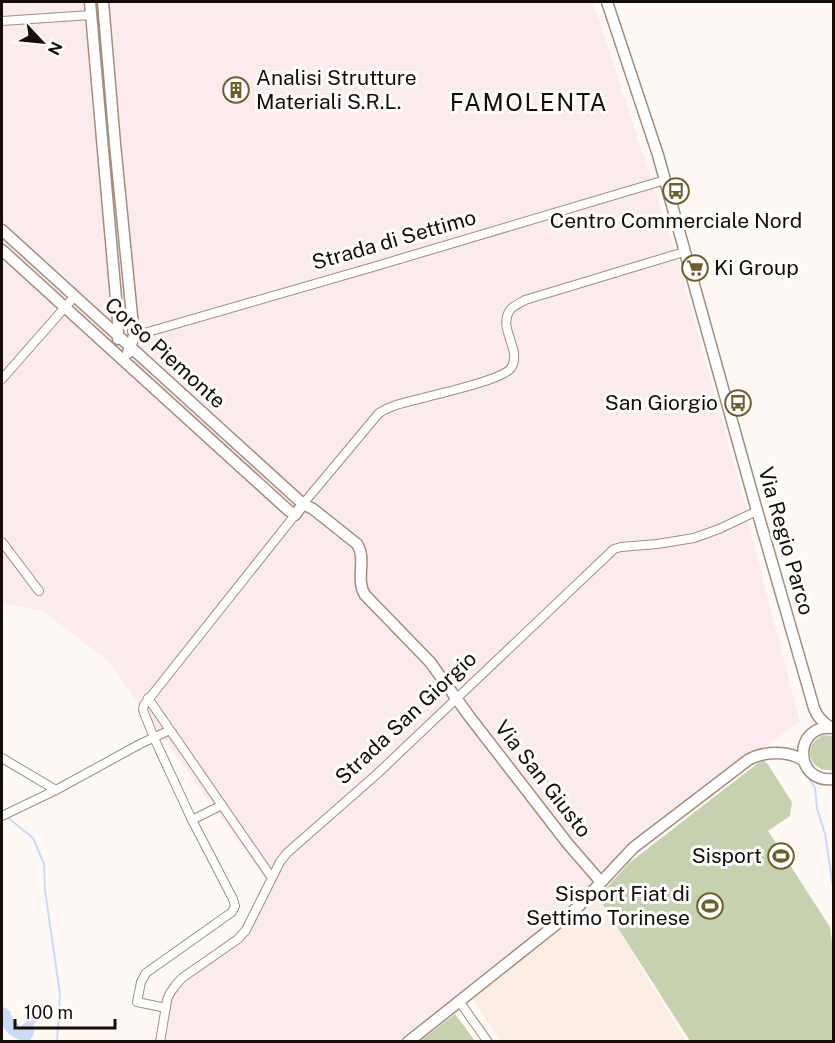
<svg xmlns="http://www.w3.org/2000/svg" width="835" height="1043" viewBox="0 0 835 1043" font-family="'Public Sans',sans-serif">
  <rect width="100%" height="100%" fill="#fef9f5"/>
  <path fill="#fbede4" d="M598 897 686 1041H501L471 998 505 972Z"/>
  <path fill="#fcebed" d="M2 2H593L678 261 746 507 753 541 800 722 639 836 577 900 400 1041H162L169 984 243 928 266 880 108 661 42 611 2 603Z"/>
  <path fill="#c6d2af" d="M824 735 833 736V770C808 773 801 744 824 735Z
    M762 760 767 763 792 802 790 816 768 831 830 927 834 960 833 1041H690L598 897 629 863Z
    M455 1014 475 1041H420Z"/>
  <path fill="#c9dbf9" d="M2 1007 6 1008 11 1012 10 1014 20 1027 32 1017 37 1016 38 1017 33 1026C36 1033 33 1036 29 1041 18 1041 5 1035 2 1023 0 1018 2 1012 2 1007Z"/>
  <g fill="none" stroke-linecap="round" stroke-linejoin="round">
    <path stroke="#c9dbf9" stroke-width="2" d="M811 781 815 788 817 808 825 834 834 893
      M6 816 33 838 44 864 45 890 60 994 57 1042"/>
    <g stroke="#a68d7c" stroke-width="10">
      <path id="street" d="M2 21 91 15
        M134 336 373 267 665 180
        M2 379 74 297
        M303 504 379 413C384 410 390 407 396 405 417 398 501 382 511 368 523 350 497 329 510 310 513 306 520 303 525 300L684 252
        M2 542 39 591
        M148 698 272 878
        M2 758 56 790 140 744 170 730
        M222 805 192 820 154 738 143 710 144 705 295 515
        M2 816 56 790
        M459 1001 488 1042
        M166 1008 137 1002 141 982 146 973 232 912 235 906 233 899 192 820
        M160 1042 167 1000 170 993 175 986 182 978 238 939 246 930 280 862 287 853 377 774 614 549 621 547 657 544 694 538 719 529 757 511"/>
    </g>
    <g stroke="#a68d7c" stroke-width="13">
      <path id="secondary" d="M90 2 118 321V339
        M103 2 115 144 134 336 128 353
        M607 2 658 155 754 500 814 708C817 717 822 722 830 727
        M2 230 303 504 313 509 357 544C367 559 355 579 365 595L430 662 469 716 568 844 601 882
        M2 250 288 510 295 515 303 504
        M833 728C793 723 793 784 834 779
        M408 1042 578 907 633 848 748 760C764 751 789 750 804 761"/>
    </g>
    <use href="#street" stroke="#fff" stroke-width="8"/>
    <use href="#secondary" stroke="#fff" stroke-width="10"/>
  </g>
  <defs>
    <g id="building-ring" transform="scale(1.35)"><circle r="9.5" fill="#fff" stroke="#6e5e2c" stroke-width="1.5"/><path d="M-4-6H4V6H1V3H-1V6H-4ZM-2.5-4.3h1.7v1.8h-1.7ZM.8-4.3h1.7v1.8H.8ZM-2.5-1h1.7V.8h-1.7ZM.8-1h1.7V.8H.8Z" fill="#6e5e2c"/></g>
    <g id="bus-ring" transform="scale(1.35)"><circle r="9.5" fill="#fff" stroke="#6e5e2c" stroke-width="1.5"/><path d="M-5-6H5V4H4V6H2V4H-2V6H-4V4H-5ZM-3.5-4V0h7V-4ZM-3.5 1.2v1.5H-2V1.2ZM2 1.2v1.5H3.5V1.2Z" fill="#6e5e2c"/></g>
    <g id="supermarket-ring" transform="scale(1.35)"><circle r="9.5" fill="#fff" stroke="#6e5e2c" stroke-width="1.5"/><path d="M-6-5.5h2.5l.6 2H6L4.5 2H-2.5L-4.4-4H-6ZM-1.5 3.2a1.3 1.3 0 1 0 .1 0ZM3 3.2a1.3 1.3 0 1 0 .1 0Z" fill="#6e5e2c"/></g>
    <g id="stadium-ring" transform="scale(1.35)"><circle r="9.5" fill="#fff" stroke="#6e5e2c" stroke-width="1.5"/><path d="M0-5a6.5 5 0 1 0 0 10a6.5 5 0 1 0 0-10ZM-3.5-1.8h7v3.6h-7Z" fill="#6e5e2c"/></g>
  </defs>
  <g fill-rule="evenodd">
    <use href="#building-ring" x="236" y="90"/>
    <use href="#bus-ring" x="676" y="191"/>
    <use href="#supermarket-ring" x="695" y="268"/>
    <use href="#bus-ring" x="738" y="403"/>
    <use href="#stadium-ring" x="781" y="856"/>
    <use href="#stadium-ring" x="710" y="906"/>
  </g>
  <g text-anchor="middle" stroke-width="6" stroke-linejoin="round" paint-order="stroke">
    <g font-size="21" fill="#160d07" stroke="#fff" text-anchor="end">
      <text x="256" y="85" text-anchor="start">Analisi Strutture<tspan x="256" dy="24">Materiali S.R.L.</tspan></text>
      <text x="676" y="228" text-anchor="middle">Centro Commerciale Nord</text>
      <text x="714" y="275" text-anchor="start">Ki Group</text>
      <text x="718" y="410">San Giorgio</text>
      <text x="762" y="863">Sisport</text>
      <text x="690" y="901">Sisport Fiat di<tspan x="690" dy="24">Settimo Torinese</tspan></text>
    </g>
    <g font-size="21" fill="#160d07" stroke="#fff">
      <text transform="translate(394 240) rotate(-16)" y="7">Strada di Settimo</text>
      <text transform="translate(165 353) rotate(42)" y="7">Corso Piemonte</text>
      <text transform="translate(786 541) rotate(74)" y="7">Via Regio Parco</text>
      <text transform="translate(406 718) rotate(-43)" y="7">Strada San Giorgio</text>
      <text transform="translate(543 779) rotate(52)" y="7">Via San Giusto</text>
    </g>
    <g font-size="24" letter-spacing="1.5" fill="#160d07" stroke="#fff">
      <text x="529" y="111">FAMOLENTA</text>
    </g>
  </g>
  <rect width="835" height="1043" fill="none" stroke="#160d07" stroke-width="6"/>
  <g transform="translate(42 42) rotate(116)" stroke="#ffffff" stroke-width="4.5" paint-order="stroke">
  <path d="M0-4.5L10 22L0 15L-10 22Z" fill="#160d07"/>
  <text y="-9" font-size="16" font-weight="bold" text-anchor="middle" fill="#160d07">N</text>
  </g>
  <path d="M15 1019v9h100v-9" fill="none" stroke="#160d07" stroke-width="3"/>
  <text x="24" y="1019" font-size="18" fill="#160d07" stroke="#ffffff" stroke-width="4.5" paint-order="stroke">100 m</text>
</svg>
